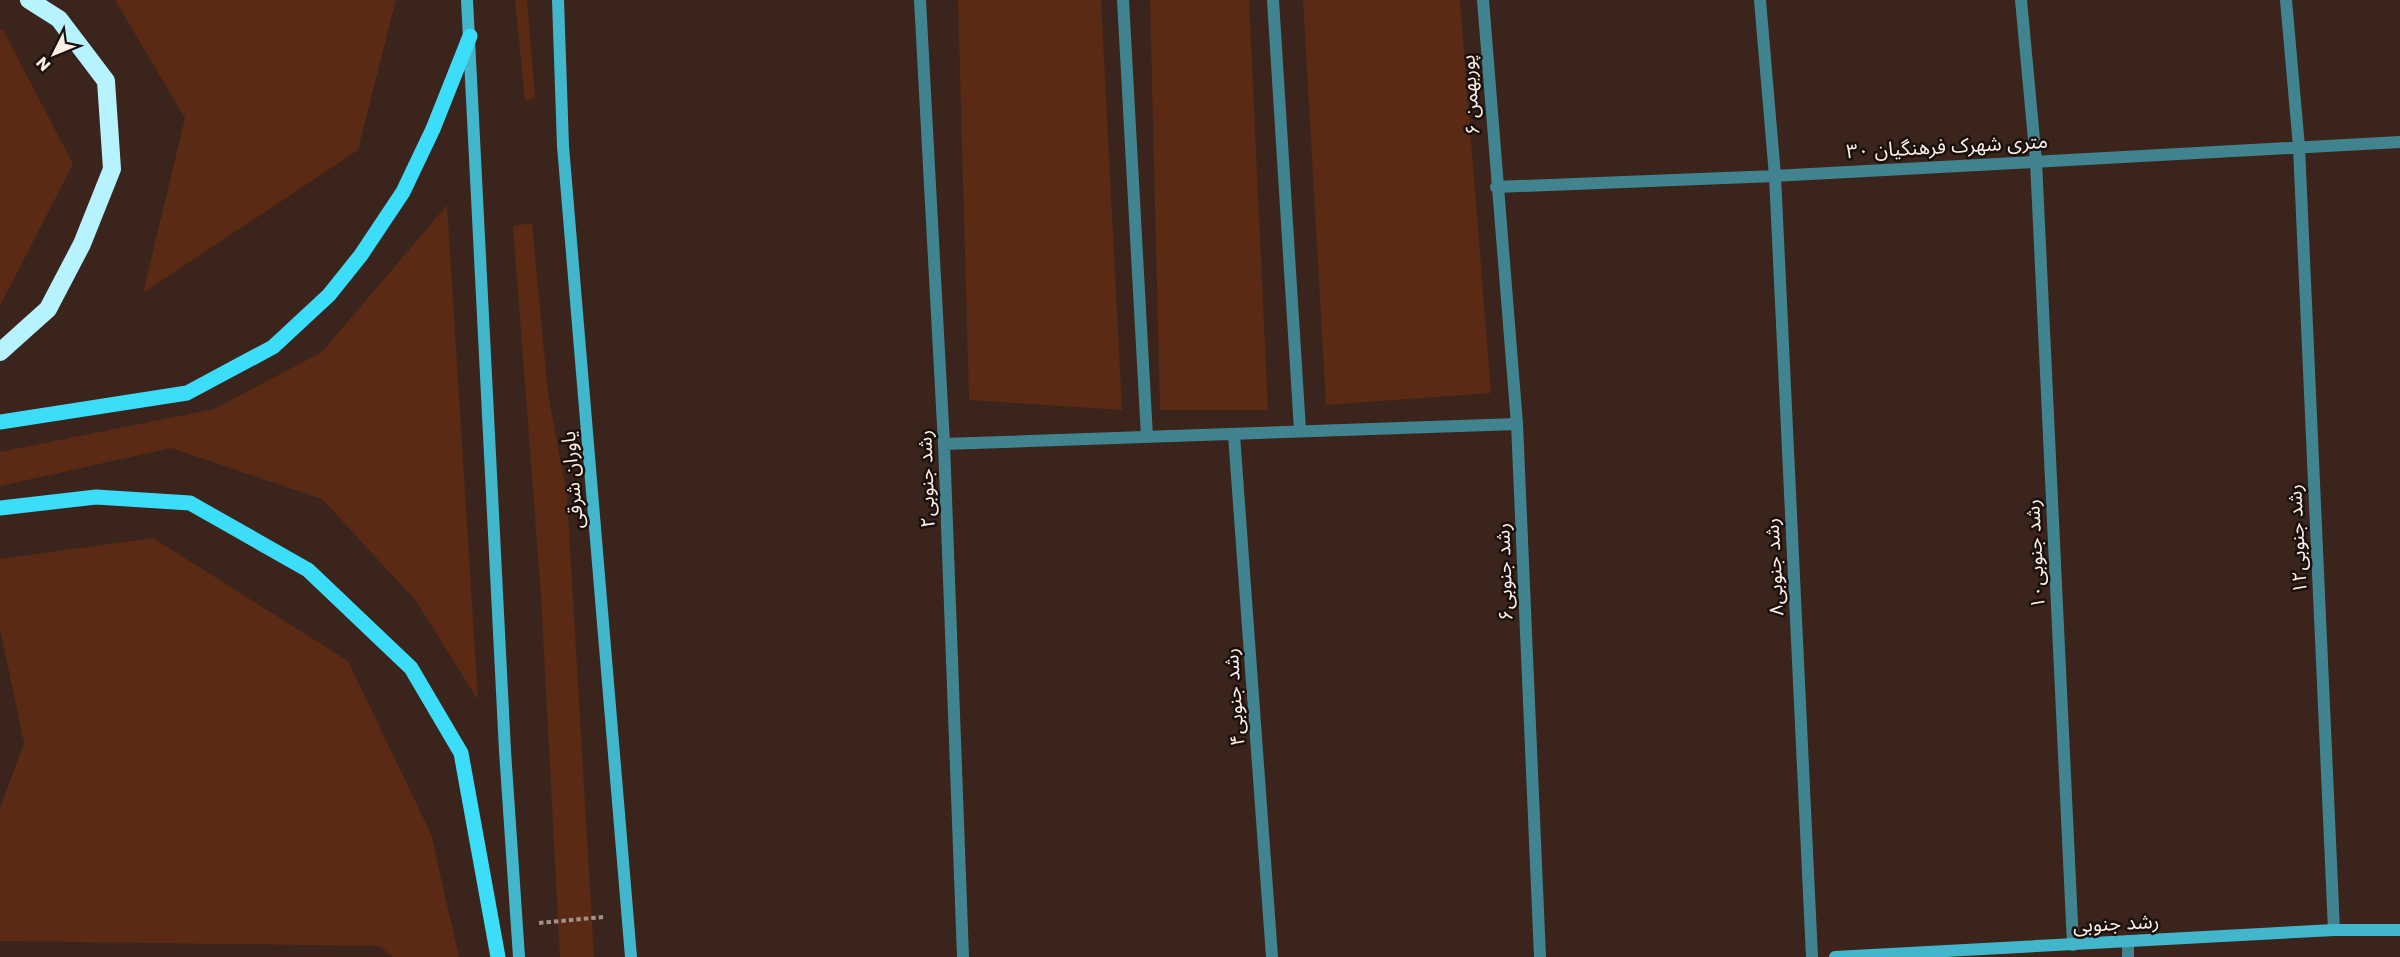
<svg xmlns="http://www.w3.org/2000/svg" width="2400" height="957" viewBox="0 0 2400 957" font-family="Poppins,'Noto Sans Arabic',sans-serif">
  <rect width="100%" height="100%" fill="#3a241b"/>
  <path fill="#5a2a15" d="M115 0H396L358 150 143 293 185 118Z
    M515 0H527L535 97 525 101Z
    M958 0H1101L1122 410 969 400Z
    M1150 0H1249L1268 410H1160Z
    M1303 0H1460L1491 393 1326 405Z
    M0 30H3L73 164 0 306Z
    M447 205 478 700 416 601 322 499 171 448 0 486V452L214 409 322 352Z
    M532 223 548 393 567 496 594 957H560L541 596 513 226Z
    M153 538 348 661 431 834 459 957H393L379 946 0 941V808L24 743 0 629V559Z"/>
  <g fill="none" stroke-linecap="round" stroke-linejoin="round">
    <path stroke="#a39189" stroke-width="4" stroke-dasharray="4.5 3" stroke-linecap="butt" d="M539 923 603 917"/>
    <path stroke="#418490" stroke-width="12" d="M920 0 944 444 963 957
      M1123 0 1147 437
      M1273 0 1300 430
      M1483 0 1517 424 1540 957
      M1760 0 1775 176 1812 957
      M2021 0 2036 161 2073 945
      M2286 0 2299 147 2334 930
      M1496 187 1775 176 2400 142
      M1234 435 1272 957
      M944 444 1517 424
      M2128 957V941"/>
    <path stroke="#42b6cb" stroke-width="12" d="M467 0 505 751 519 957
      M558 0 563 146 631 957
      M1835 957 2334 930H2400"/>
    <path stroke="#3bddf9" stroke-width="15" d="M0 422 187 393 273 347 329 295 361 255 403 192 433 129 470 36
      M0 508 96 497 190 503 308 570 411 668 461 753 498 957"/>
    <path stroke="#b7f2ff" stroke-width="18" d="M0 352 48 309 82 244 112 169 106 81 59 19 29 0"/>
  </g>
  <g text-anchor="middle" stroke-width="5" stroke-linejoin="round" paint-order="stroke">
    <g font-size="20" fill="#feeee8" stroke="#1a100c">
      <text transform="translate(1470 95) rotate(-94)" y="7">پوربهمن ۶</text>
      <text transform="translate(1947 146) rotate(-3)" y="7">۳۰ متری شهرک فرهنگیان</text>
      <text transform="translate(926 479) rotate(-92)" y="7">رشد جنوبی۲</text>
      <text transform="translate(572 480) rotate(-95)" y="7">یاوران شرقی</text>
      <text transform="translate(2297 539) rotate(-93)" y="7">رشد جنوبی۱۲</text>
      <text transform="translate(2035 554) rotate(-93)" y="7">رشد جنوبی۱۰</text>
      <text transform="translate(1774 567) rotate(-93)" y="7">رشد جنوبی۸</text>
      <text transform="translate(1504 572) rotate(-92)" y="7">رشد جنوبی۶</text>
      <text transform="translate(1234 697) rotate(-94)" y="7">رشد جنوبی۴</text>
      <text transform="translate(2116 923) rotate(-3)" y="7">رشد جنوبی</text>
    </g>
  </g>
  <g transform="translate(54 54) rotate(227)" stroke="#1a100c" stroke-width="4.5" paint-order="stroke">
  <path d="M0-4.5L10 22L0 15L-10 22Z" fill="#feeee8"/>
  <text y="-9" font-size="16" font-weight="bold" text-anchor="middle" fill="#feeee8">N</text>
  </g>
</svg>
